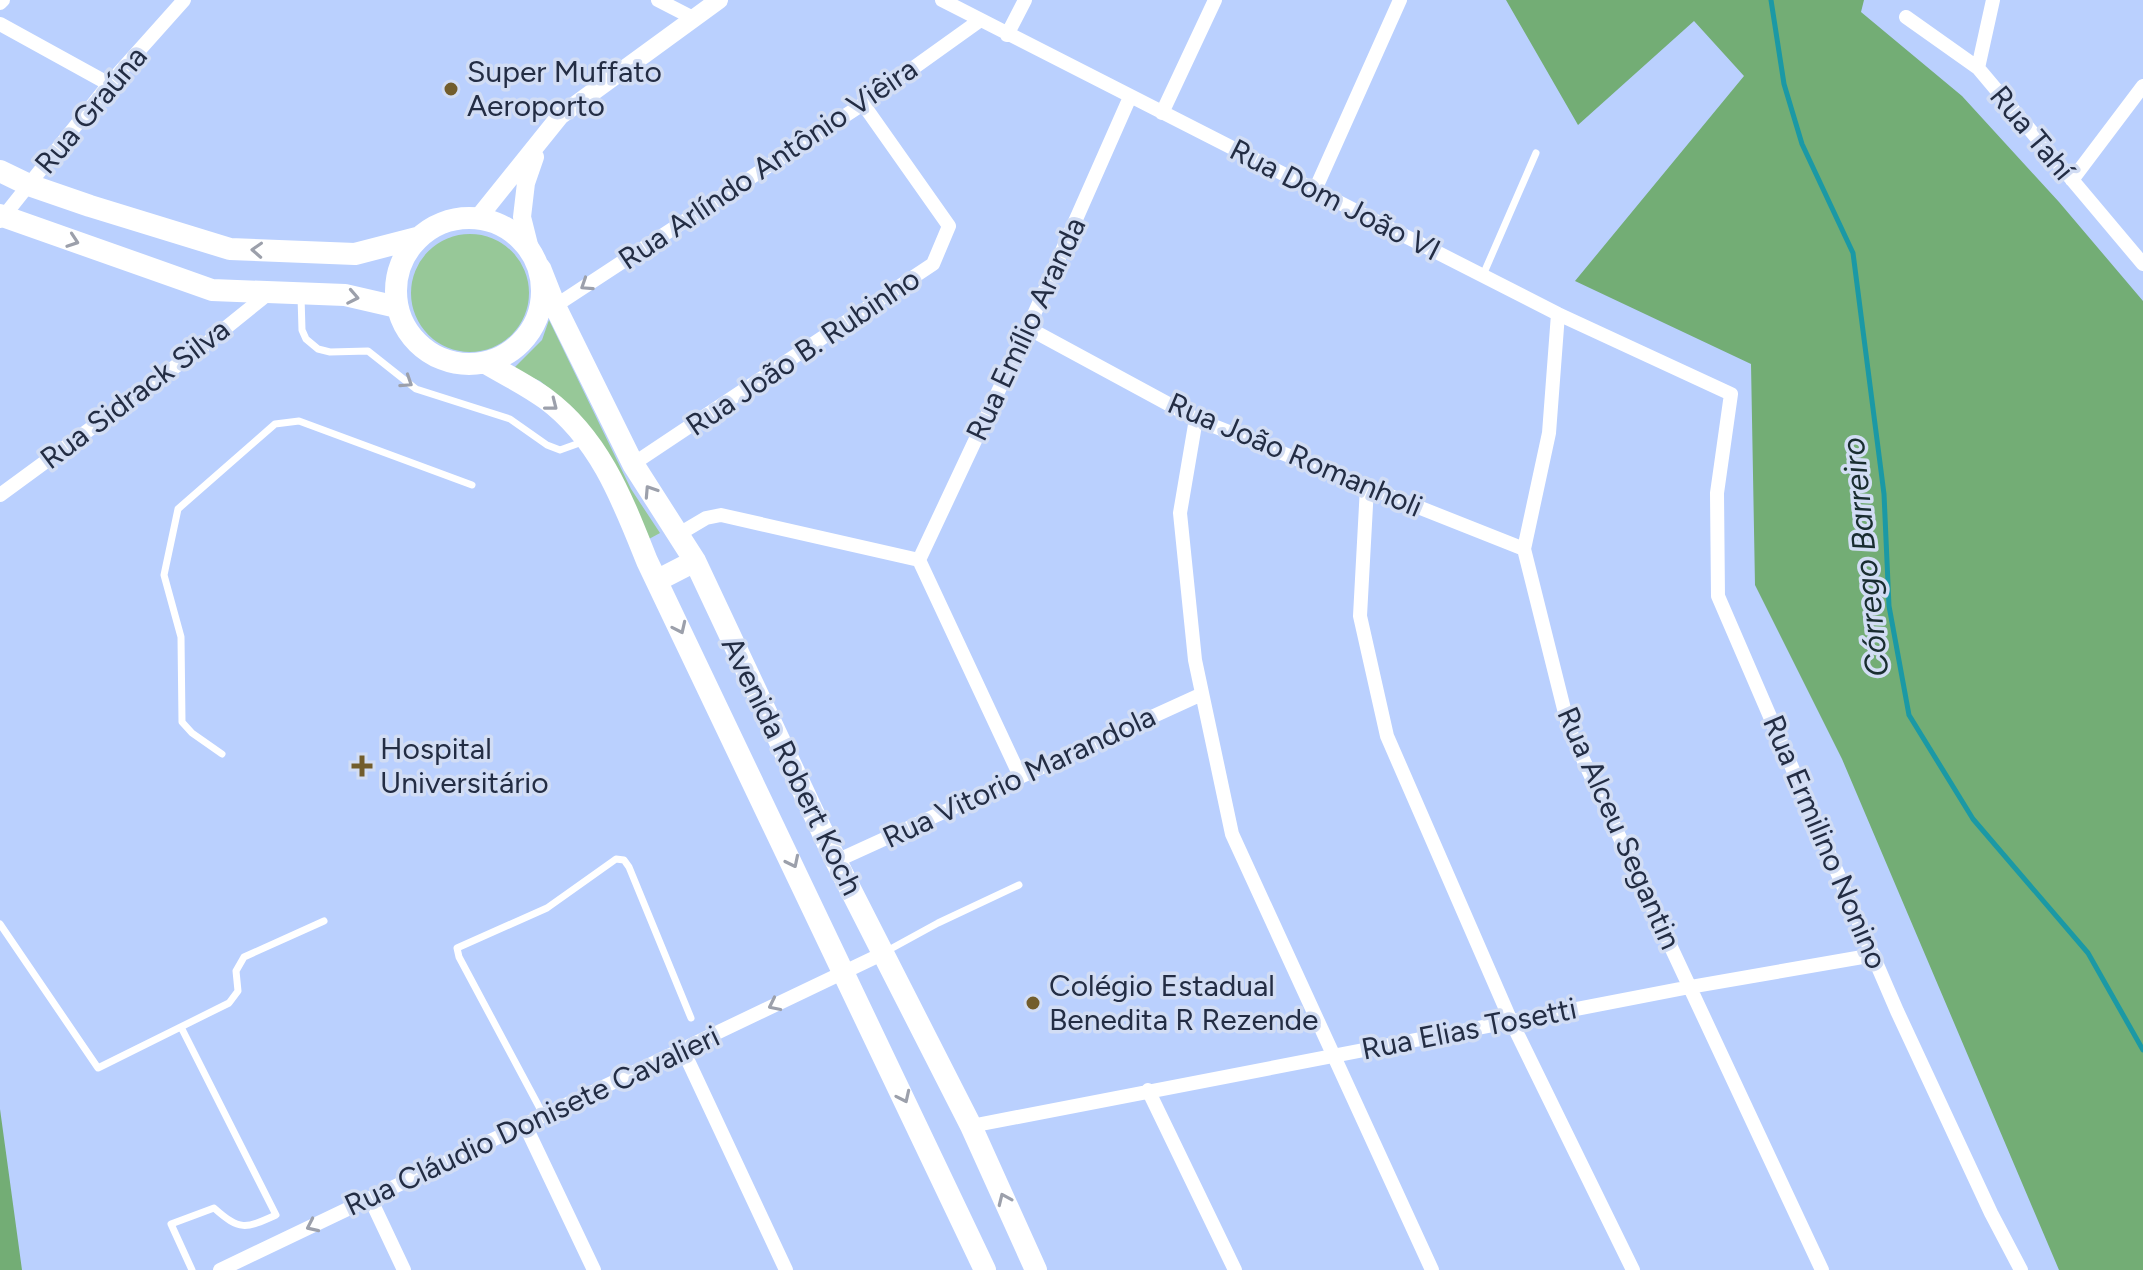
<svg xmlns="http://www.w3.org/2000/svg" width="2143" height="1270" viewBox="0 0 2143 1270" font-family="Figtree,sans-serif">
  <rect width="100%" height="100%" fill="#bad0fe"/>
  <path fill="#97c898" d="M411 293a59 59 0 1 1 118 0a59 59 0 1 1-118 0Z
    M549 320 631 489 660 533 649 539 574 409 540 381 513 369 542 340Z"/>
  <path fill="#73ad75" d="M1506 0H1864L1861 12 1962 96 2059 202 2143 301V1270H2059L1842 759 1755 585 1751 364 1575 281 1744 76 1694 21 1578 125Z
    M0 1109 22 1270H0Z"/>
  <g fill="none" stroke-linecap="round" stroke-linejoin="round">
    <path stroke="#1b99a5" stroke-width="5" d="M1771 0 1784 84 1802 144 1853 253 1884 494 1889 606 1909 715 1973 819 2088 953 2143 1050"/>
    <path stroke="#fff" stroke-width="7" d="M1483 275 1536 153
      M301 296 302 330 306 339 318 349 330 352 368 351 416 389 510 419 547 445 560 450 585 441
      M222 754 192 733 182 722 181 637 164 575 178 509 275 424 299 421 472 485
      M0 924 98 1068 229 1003 238 991 236 971 244 957 324 921
      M885 952 938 923 1019 885
      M182 1029 276 1215C245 1229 240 1231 214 1208L171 1224 192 1270
      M544 1116 459 957 457 948 547 908 616 859 624 860 629 867 691 1018"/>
    <path stroke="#fff" stroke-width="14" d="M658 0 693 18
      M942 0 1558 314 1731 394 1717 493 1718 596 1897 1011 1991 1213 2021 1270
      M0 3 3 0
      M1906 17 1978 68 2143 264
      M0 24 109 84
      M1007 35 1025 0
      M1978 68 1993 0
      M1162 113 1215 0
      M2072 180 2143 86
      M1315 190 1400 0
      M0 221 109 84 184 0
      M555 306 863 104 979 21
      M1558 314 1549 433 1524 549 1569 729 1822 1270
      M1028 328 1196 419 1524 549
      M1196 419 1180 513 1195 660 1232 834 1432 1270
      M633 464 933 264 949 226 863 104
      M1367 487 1360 616 1387 736 1511 1021 1633 1270
      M0 495 202 347 269 293
      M679 534 706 518 721 515 919 560
      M919 560 1028 328 1130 97
      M919 560 1020 776
      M836 861 1202 694
      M683 1050 786 1270
      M1148 1090 1235 1270
      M525 1125 594 1270
      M971 1126 1690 987 1874 955
      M370 1198 404 1270
      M220 1270 884 953"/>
    <path stroke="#fff" stroke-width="18" d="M478 218 560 116 719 0
      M530 249 522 217 526 183 535 157"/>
    <path stroke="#fff" stroke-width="22" d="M0 171 29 185 90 206 230 249 355 254 417 238
      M0 215 212 290 345 295 397 307
      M396 291a73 73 0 1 1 146 0a73 73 0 1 1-146 0Z
      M540 268 555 306 633 464 695 561 836 861 971 1126 1036 1270
      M486 363C506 375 527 385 546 399 600 439 623 501 647 561L985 1270
      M658 580 695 561"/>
  </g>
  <defs><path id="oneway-chevron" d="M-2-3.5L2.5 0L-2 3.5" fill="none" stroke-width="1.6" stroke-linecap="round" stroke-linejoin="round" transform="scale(2)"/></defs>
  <g stroke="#9ca0ab">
    <use href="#oneway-chevron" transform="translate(73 241) rotate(19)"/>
    <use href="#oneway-chevron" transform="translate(257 250) rotate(-177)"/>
    <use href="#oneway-chevron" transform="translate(586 285) rotate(147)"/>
    <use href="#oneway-chevron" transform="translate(353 297) rotate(11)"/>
    <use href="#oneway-chevron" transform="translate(407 382) rotate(33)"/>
    <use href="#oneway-chevron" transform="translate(552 405) rotate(38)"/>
    <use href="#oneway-chevron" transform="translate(650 491) rotate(-123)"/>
    <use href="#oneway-chevron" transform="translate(680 628) rotate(65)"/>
    <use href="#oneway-chevron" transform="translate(793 862) rotate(64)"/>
    <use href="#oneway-chevron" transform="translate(774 1005) rotate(154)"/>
    <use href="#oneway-chevron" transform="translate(904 1097) rotate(65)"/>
    <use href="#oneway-chevron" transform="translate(1004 1199) rotate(-114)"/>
    <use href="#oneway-chevron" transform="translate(312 1226) rotate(155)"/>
  </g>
  <g fill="#725d2c" stroke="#d2ddf4" stroke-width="3">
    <circle cx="451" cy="89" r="8"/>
    <path d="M358 754h8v8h8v8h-8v8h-8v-8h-8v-8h8z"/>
    <circle cx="1033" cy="1003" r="8"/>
  </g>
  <g text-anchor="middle" stroke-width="7" stroke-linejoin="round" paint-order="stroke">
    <g font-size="30" fill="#232d44" stroke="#d2ddf4" text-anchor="start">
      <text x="467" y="82">Super Muffato<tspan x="467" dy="34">Aeroporto</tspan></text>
      <text x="380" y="759">Hospital<tspan x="380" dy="34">Universitário</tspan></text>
      <text x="1049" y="996">Colégio Estadual<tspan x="1049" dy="34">Benedita R Rezende</tspan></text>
    </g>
    <g font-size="30" fill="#232d44" stroke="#d2ddf4">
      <text transform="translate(91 110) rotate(-50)" y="10">Rua Graúna</text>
      <text transform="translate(2032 133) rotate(50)" y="10">Rua Tahí</text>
      <text transform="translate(768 164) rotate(-34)" y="10">Rua Arlíndo Antônio Viêira</text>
      <text transform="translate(1335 200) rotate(27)" y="10">Rua Dom João VI</text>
      <text transform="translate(1026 329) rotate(-65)" y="10">Rua Emílio Aranda</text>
      <text transform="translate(803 352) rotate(-34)" y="10">Rua João B. Rubinho</text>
      <text transform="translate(135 394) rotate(-37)" y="10">Rua Sidrack Silva</text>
      <text transform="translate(1295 455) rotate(23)" y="10">Rua João Romanholi</text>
      <text transform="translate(792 766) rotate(64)" y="10">Avenida Robert Koch</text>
      <text transform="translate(1019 777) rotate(-25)" y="10">Rua Vitorio Marandola</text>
      <text transform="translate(1619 828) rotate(66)" y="10">Rua Alceu Segantin</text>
      <text transform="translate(1825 842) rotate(67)" y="10">Rua Ermilino Nonino</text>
      <text transform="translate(1469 1029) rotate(-11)" y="10">Rua Elias Tosetti</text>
      <text transform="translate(532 1121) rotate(-25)" y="10">Rua Cláudio Donisete Cavalieri</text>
    </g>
    <g font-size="32" font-style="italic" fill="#192d30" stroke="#d2ddf4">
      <text transform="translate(1865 557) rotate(-96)" y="11">Córrego Barreiro</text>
    </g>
  </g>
</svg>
